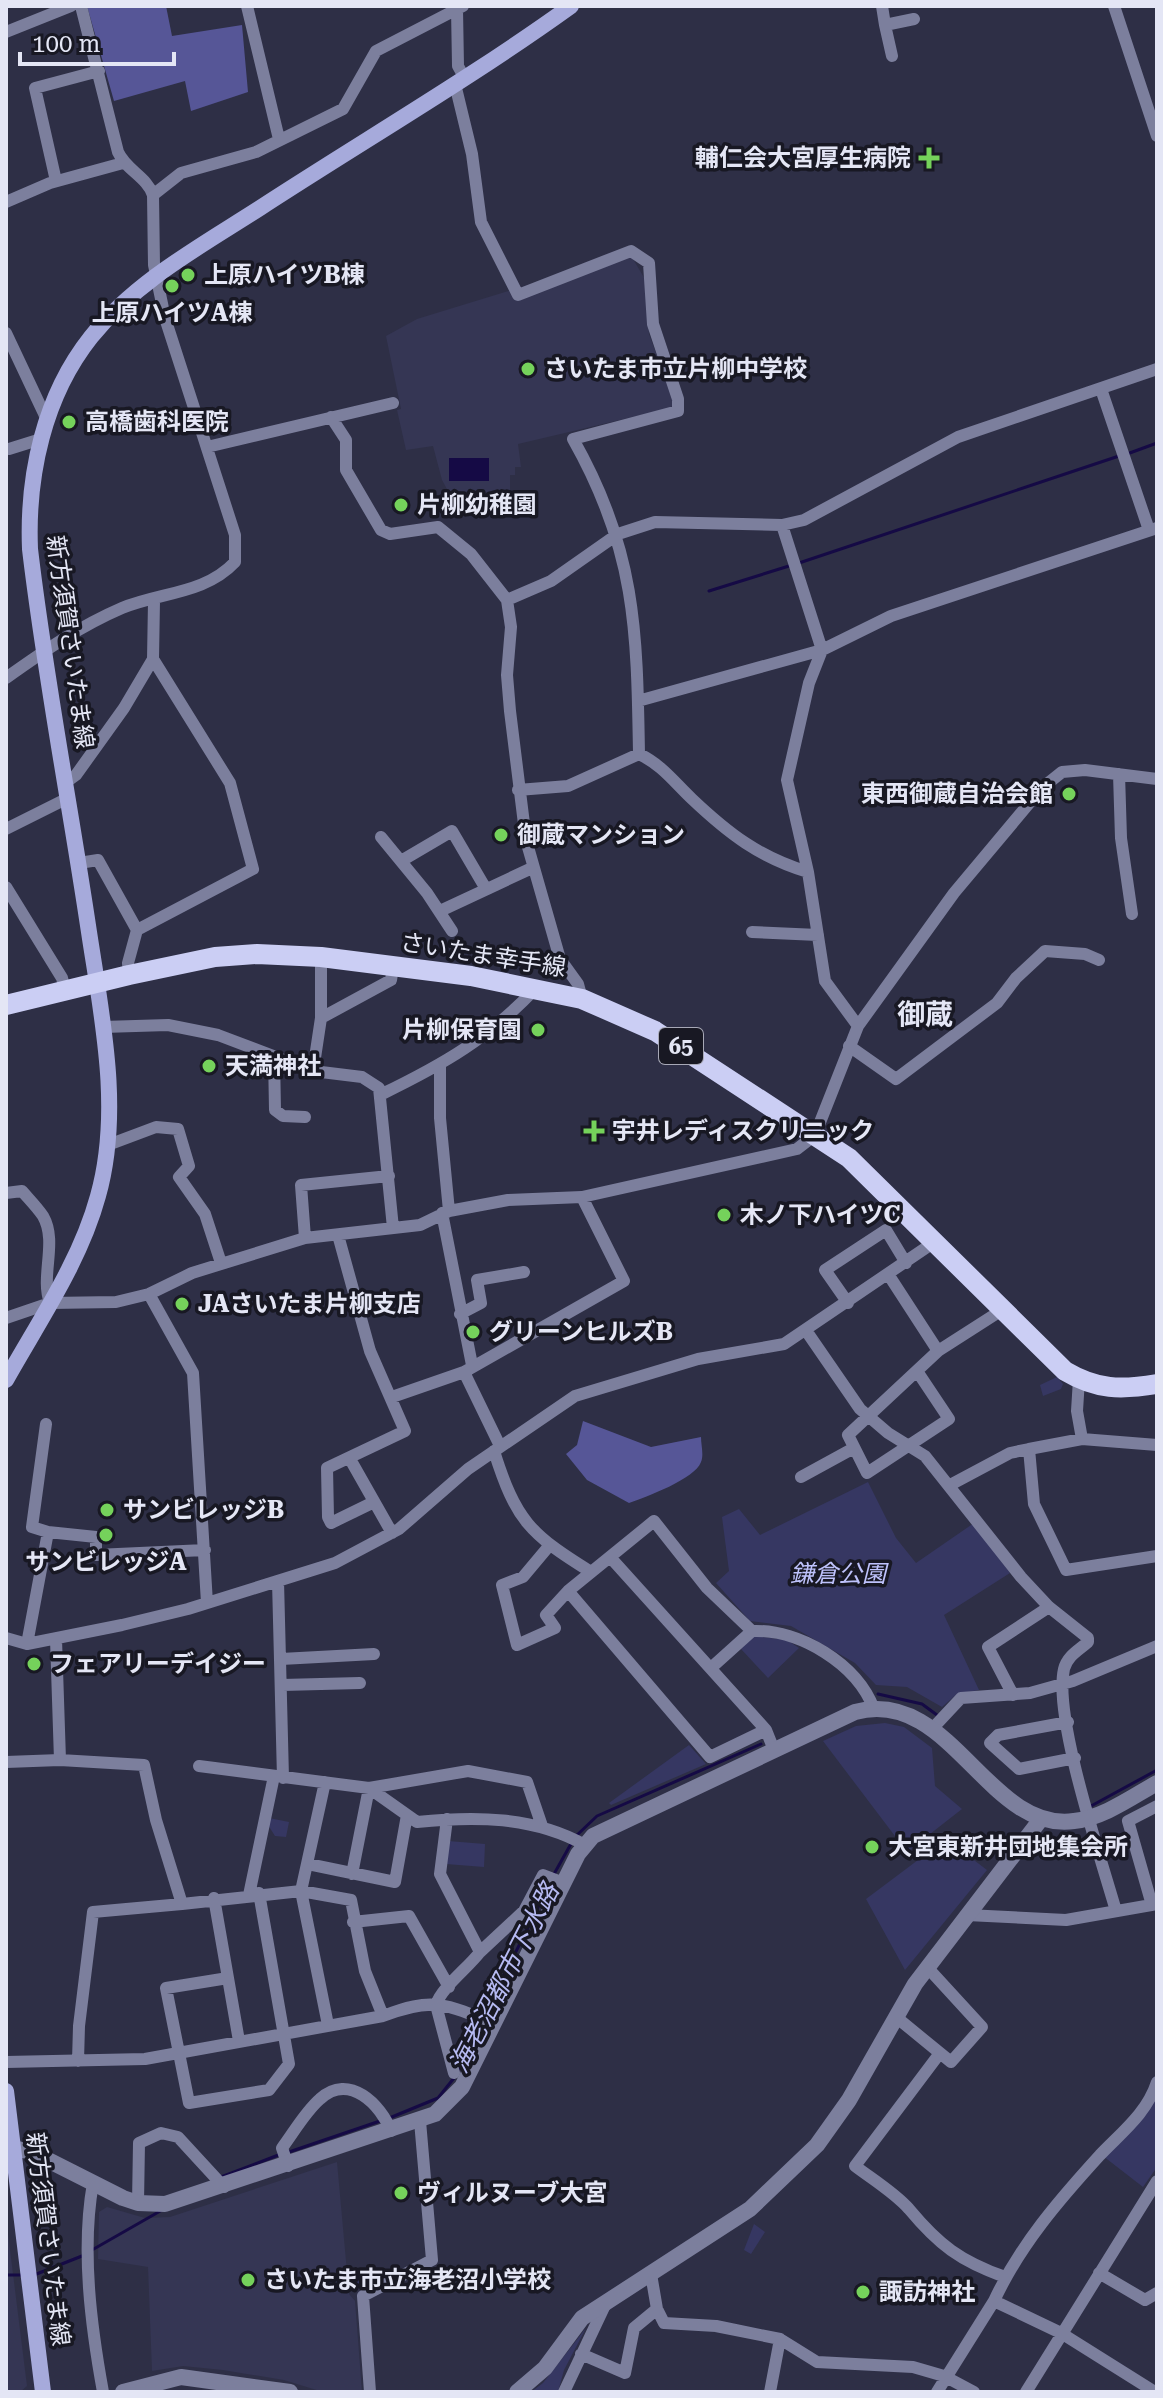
<svg xmlns="http://www.w3.org/2000/svg" width="1163" height="2398" viewBox="0 0 1163 2398" font-family="'Roboto Serif','Noto Sans JP',serif">
  <rect width="100%" height="100%" fill="#2e2f46"/>
  <path fill="#353654" d="M630 254 646 281 649 334 674 402 671 408 518 444 521 467H515V475H510V493L448 491 442 480 433 446 406 450 397 410 401 409 386 336 417 319Z
    M337 2162 349 2294 355 2301 362 2392H323L284 2380 223 2370 183 2366 152 2371 148 2267 98 2259 99 2212 107 2207 145 2218 170 2217Z
    M6 2218 27 2386 20 2392H6Z"/>
  <path fill="#363762" d="M1057 1377 1063 1384 1061 1389 1043 1396 1040 1385Z
    M868 1482 896 1538 916 1563 974 1523 1010 1573 944 1615 979 1690 957 1694 942 1707 907 1687 876 1685 855 1663 791 1626 750 1621 716 1583 729 1571 722 1517 739 1509 760 1535Z
    M753 1636 787 1640 799 1648 768 1678 741 1649Z
    M885 1723 904 1727 932 1748 935 1786 962 1809 907 1852 823 1741 856 1726Z
    M689 1745 706 1764 611 1805 609 1803Z
    M269 1818 289 1822 286 1837 275 1836 268 1825Z
    M946 1839 987 1870 905 1970 866 1899Z
    M448 1841 485 1844 484 1867 446 1864Z
    M1157 2089V2167L1143 2187 1103 2156Z
    M754 2224 765 2232 751 2254 744 2250Z
    M349 2271H356L370 2282 353 2291Z
    M586 2328 564 2370 558 2392H531L543 2383Z"/>
  <path fill="#565697" d="M87 6H166L172 36 242 25 248 92 191 111 185 81 114 101Z
    M583 1421 651 1447 701 1437C701 1445 704 1455 701 1462 695 1479 646 1497 629 1503L587 1480 566 1454 577 1445Z"/>
  <path fill="#150a45" d="M449 458H489V481H449Z"/>
  <g fill="none" stroke-linecap="round" stroke-linejoin="round">
    <path stroke="#150a45" stroke-width="3" d="M1127 454 1157 443
      M796 564 1119 456
      M709 591 789 566
      M878 1694 922 1704 937 1715
      M1091 1806 1157 1770
      M576 1836 597 1816 761 1744
      M554 1874 572 1842
      M483 2018 551 1881
      M457 2072 480 2025
      M387 2119 438 2098 454 2078
      M289 2152 380 2121
      M221 2177 281 2154
      M92 2250 162 2210
      M6 2275H22
      M34 2275 82 2256"/>
    <path stroke="#7c7f9d" stroke-width="12" d="M247 6 279 139
      M882 6 885 25 914 19
      M1114 6 1157 136
      M457 9 458 66 464 77
      M885 25 892 56
      M6 32 71 6
      M455 84 472 154 481 222 518 295 631 251 649 263 653 324 678 399V411L573 439C636 550 637 630 639 754
      M56 181 35 88 99 71
      M153 195 181 173 256 152 343 109 376 51 463 6
      M6 202 50 183 123 163
      M6 333 47 420
      M1101 389 1149 530
      M331 417 346 440V470L381 530 390 534 438 527 471 554 507 600 511 627 507 675 510 711 526 840 560 959 578 984 582 999
      M207 447 393 403
      M9 449 41 439
      M782 525 822 650 809 683 787 780 808 872 825 981 858 1026
      M507 600 551 581 618 534 655 522 782 525 804 520 958 437 1157 369
      M6 678C44 651 80 626 122 608 161 592 205 594 235 562V535L165 318 154 265 153 195C147 177 126 170 118 152L81 6
      M638 701 822 650 891 616 1157 528
      M639 754C662 765 674 782 692 799 729 834 759 857 808 872
      M1119 774 1121 838 1132 914
      M65 783 76 775 124 708 153 659 154 601
      M518 790 568 786 639 754
      M6 829 68 798
      M381 837 427 893 452 931
      M401 861 452 831 486 889
      M79 863 98 860 137 930
      M6 887 62 978 65 990
      M440 911 532 868
      M752 932 818 935
      M129 975 128 963 137 930 253 869 230 783 153 659
      M321 1018 391 980 393 967
      M103 1027 168 1025 218 1035 313 1071 362 1077 379 1088 393 1228
      M849 1046 896 1079 997 1003 1016 978 1045 951 1085 954 1099 960
      M274 1056 275 1110 283 1116 305 1117
      M440 1066V1118L449 1211
      M313 1071 321 1018V957
      M382 1094C444 1064 489 1038 537 987
      M108 1145 156 1127 178 1129 189 1166 179 1177 205 1214 221 1263
      M6 1193 22 1191C29 1199 37 1207 43 1216 58 1242 40 1276 50 1303
      M442 1213 472 1365
      M338 1235 370 1351 405 1431 327 1468 328 1517 331 1523 374 1502
      M305 1238 301 1185 389 1176
      M888 1274 938 1351
      M149 1294 193 1373 207 1603
      M848 1303 825 1270 886 1230 906 1263
      M460 1314 481 1303 477 1280 524 1272
      M6 1318 50 1303 116 1302 149 1294 192 1273 305 1238 420 1225 449 1211 508 1200 582 1197 797 1149 815 1135 858 1026 954 893 1042 788 1062 772 1085 770 1157 779
      M807 1332 860 1409 888 1433 925 1456 1021 1577 1049 1607 1088 1638V1642C1079 1650 1067 1656 1064 1669 1053 1717 1101 1858 1116 1911
      M917 1371 949 1419 867 1473 848 1435 938 1351 1002 1310
      M464 1372 500 1446
      M1079 1379 1077 1411 1082 1439
      M392 1397 464 1372 624 1281 582 1197
      M46 1424 32 1527 48 1532
      M1157 1445 1082 1439 1029 1449 1034 1504 1066 1570 1157 1556
      M494 1451C516 1521 530 1534 591 1572
      M350 1459 392 1533
      M801 1477 854 1448
      M950 1485 1010 1453 1029 1449
      M549 1546 523 1577 502 1585 517 1645 555 1628 546 1615 568 1591
      M610 1557 766 1730
      M278 1581 283 1778
      M752 1631 707 1588 654 1521 568 1591 710 1757 766 1730 774 1750
      M6 1638 27 1644 122 1625 188 1609 335 1563 399 1529 468 1469 575 1396 698 1359 784 1344 933 1243
      M56 1639 60 1760
      M27 1644 48 1532 96 1537V1555L205 1550
      M281 1659 374 1654
      M712 1667 752 1631C800 1629 857 1664 874 1709
      M282 1685 360 1683
      M1013 1695 988 1647 1049 1607
      M1068 1722 998 1735 990 1743 1019 1769 1075 1758
      M932 1729 961 1698 1030 1693 1073 1681 1157 1646
      M6 1762 60 1760 144 1765 156 1820 182 1904 301 1891 351 1900 365 1971 383 2016
      M199 1766 369 1788 417 1822C474 1816 533 1816 585 1845
      M325 1782 301 1891 328 2025
      M447 1819 440 1874 480 1952C468 1968 441 1988 436 2005L454 2073
      M308 1864 395 1882 407 1815
      M352 1874 369 1788 468 1771 527 1782 542 1826
      M249 1895 274 1776
      M214 1898 228 1978 166 1988 189 2103 269 2090 289 2064 259 1893
      M1152 1905 1128 1821 1157 1806
      M967 1915 1066 1920 1157 1904
      M353 1922 409 1916 449 1987
      M480 1952 524 1911 543 1875 564 1883
      M228 1978 239 2041
      M896 2017 951 2062 982 2027 927 1967
      M940 2053 855 2166C872 2179 895 2193 909 2209 939 2245 960 2261 1005 2277
      M78 2061 79 2026 93 1912 182 1904
      M6 2062 145 2059 383 2016C431 1997 446 2003 493 2024
      M288 2166 282 2148C294 2132 305 2112 320 2099 349 2072 381 2105 391 2131
      M93 2183C81 2250 91 2326 103 2392
      M138 2203 139 2143 161 2133 178 2137 224 2187
      M1099 2273 1145 2300 1157 2293
      M651 2274 657 2309 664 2323 716 2326 780 2339 817 2362 913 2367 944 2376 974 2392
      M994 2301C1020 2245 1059 2200 1100 2155 1122 2132 1147 2113 1157 2082
      M581 2354 625 2373 634 2328 657 2309
      M370 2392 363 2296 432 2260 420 2121
      M564 2392 607 2301
      M770 2392 780 2339
      M937 2392 994 2301 1061 2333 1155 2392
      M1026 2392 1157 2181"/>
    <path stroke="#7c7f9d" stroke-width="16" d="M13 2148 32 2152 123 2198 138 2203 165 2204 435 2114 462 2087 578 1854 593 1836 855 1712C950 1686 988 1833 1074 1821 1103 1818 1132 1797 1157 1783
      M123 2392 181 2377 290 2392
      M517 2392 545 2368 582 2318 750 2209 817 2145 849 2100 915 1984 1041 1819"/>
    <path stroke="#a6aadb" stroke-width="16" d="M6 1380C39 1321 80 1262 98 1196 122 1111 102 1018 89 932 70 804 45 677 30 549 27 475 44 396 91 337 136 281 201 246 260 208 363 141 471 78 571 6
      M6 2091 43 2392"/>
    <path stroke="#cbcef4" stroke-width="20" d="M6 1005 129 975 215 957 257 954 321 957 471 976 582 999 655 1031 849 1158 1065 1371C1097 1390 1121 1390 1157 1384"/>
  </g>
  <g fill="#75d25b" stroke="#181823" stroke-width="3">
    <path d="M925 146h8v8h8v8h-8v8h-8v-8h-8v-8h8z"/>
    <circle cx="188" cy="275" r="8"/>
    <circle cx="172" cy="286" r="8"/>
    <circle cx="528" cy="369" r="8"/>
    <circle cx="69" cy="422" r="8"/>
    <circle cx="401" cy="505" r="8"/>
    <circle cx="1069" cy="794" r="8"/>
    <circle cx="501" cy="835" r="8"/>
    <circle cx="538" cy="1030" r="8"/>
    <circle cx="209" cy="1066" r="8"/>
    <path d="M590 1119h8v8h8v8h-8v8h-8v-8h-8v-8h8z"/>
    <circle cx="724" cy="1215" r="8"/>
    <circle cx="182" cy="1304" r="8"/>
    <circle cx="473" cy="1332" r="8"/>
    <circle cx="107" cy="1510" r="8"/>
    <circle cx="106" cy="1535" r="8"/>
    <circle cx="34" cy="1664" r="8"/>
    <circle cx="872" cy="1847" r="8"/>
    <circle cx="401" cy="2193" r="8"/>
    <circle cx="248" cy="2280" r="8"/>
    <circle cx="863" cy="2292" r="8"/>
  </g>
  <g text-anchor="middle" stroke-width="7" stroke-linejoin="round" paint-order="stroke">
    <rect fill="#181823" stroke="#a7a8b6" stroke-width="2" x="659" y="1028" width="44" height="36" rx="6"/>
    <g font-size="22" font-weight="bold" fill="#e4e6f5">
      <text x="681" y="1054">65</text>
    </g>
    <g font-size="24" font-weight="bold" fill="#e4e6f5" stroke="#181823" text-anchor="start">
      <text x="911" y="166" text-anchor="end">輔仁会大宮厚生病院</text>
      <text x="204" y="283">上原ハイツB棟</text>
      <text x="172" y="321" text-anchor="middle">上原ハイツA棟</text>
      <text x="544" y="377">さいたま市立片柳中学校</text>
      <text x="85" y="430">高橋歯科医院</text>
      <text x="417" y="513">片柳幼稚園</text>
      <text x="1053" y="802" text-anchor="end">東西御蔵自治会館</text>
      <text x="517" y="843">御蔵マンション</text>
      <text x="522" y="1038" text-anchor="end">片柳保育園</text>
      <text x="225" y="1074">天満神社</text>
      <text x="612" y="1139">宇井レディスクリニック</text>
      <text x="740" y="1223">木ノ下ハイツC</text>
      <text x="198" y="1312">JAさいたま片柳支店</text>
      <text x="489" y="1340">グリーンヒルズB</text>
      <text x="123" y="1518">サンビレッジB</text>
      <text x="106" y="1570" text-anchor="middle">サンビレッジA</text>
      <text x="50" y="1672">フェアリーデイジー</text>
      <text x="888" y="1855">大宮東新井団地集会所</text>
      <text x="417" y="2201">ヴィルヌーブ大宮</text>
      <text x="264" y="2288">さいたま市立海老沼小学校</text>
      <text x="879" y="2300">諏訪神社</text>
    </g>
    <g font-size="24" fill="#e4e6f5" stroke="#181823">
      <text transform="translate(70 642) rotate(82)" y="8">新方須賀さいたま線</text>
      <text transform="translate(483 955) rotate(9)" y="8">さいたま幸手線</text>
      <text transform="translate(48 2239) rotate(83)" y="8">新方須賀さいたま線</text>
    </g>
    <g font-size="24" font-style="italic" fill="#bec2fb" stroke="#181823">
      <text x="838" y="1582">鎌倉公園</text>
    </g>
    <g font-size="26" font-style="italic" fill="#b6baf2" stroke="#181823">
      <text transform="translate(504 1978) rotate(-63)" y="9">海老沼都市下水路</text>
    </g>
    <g font-size="28" font-weight="bold" fill="#e4e6f5" stroke="#181823">
      <text x="925" y="1024">御蔵</text>
    </g>
  </g>
  <rect width="1163" height="2398" fill="none" stroke="#e4e6f5" stroke-width="16"/>
  <path d="M20 52v12h154v-12" fill="none" stroke="#e4e6f5" stroke-width="4"/>
  <text x="32" y="52" font-size="24" fill="#e4e6f5" stroke="#181823" stroke-width="6" paint-order="stroke">100 m</text>
</svg>
